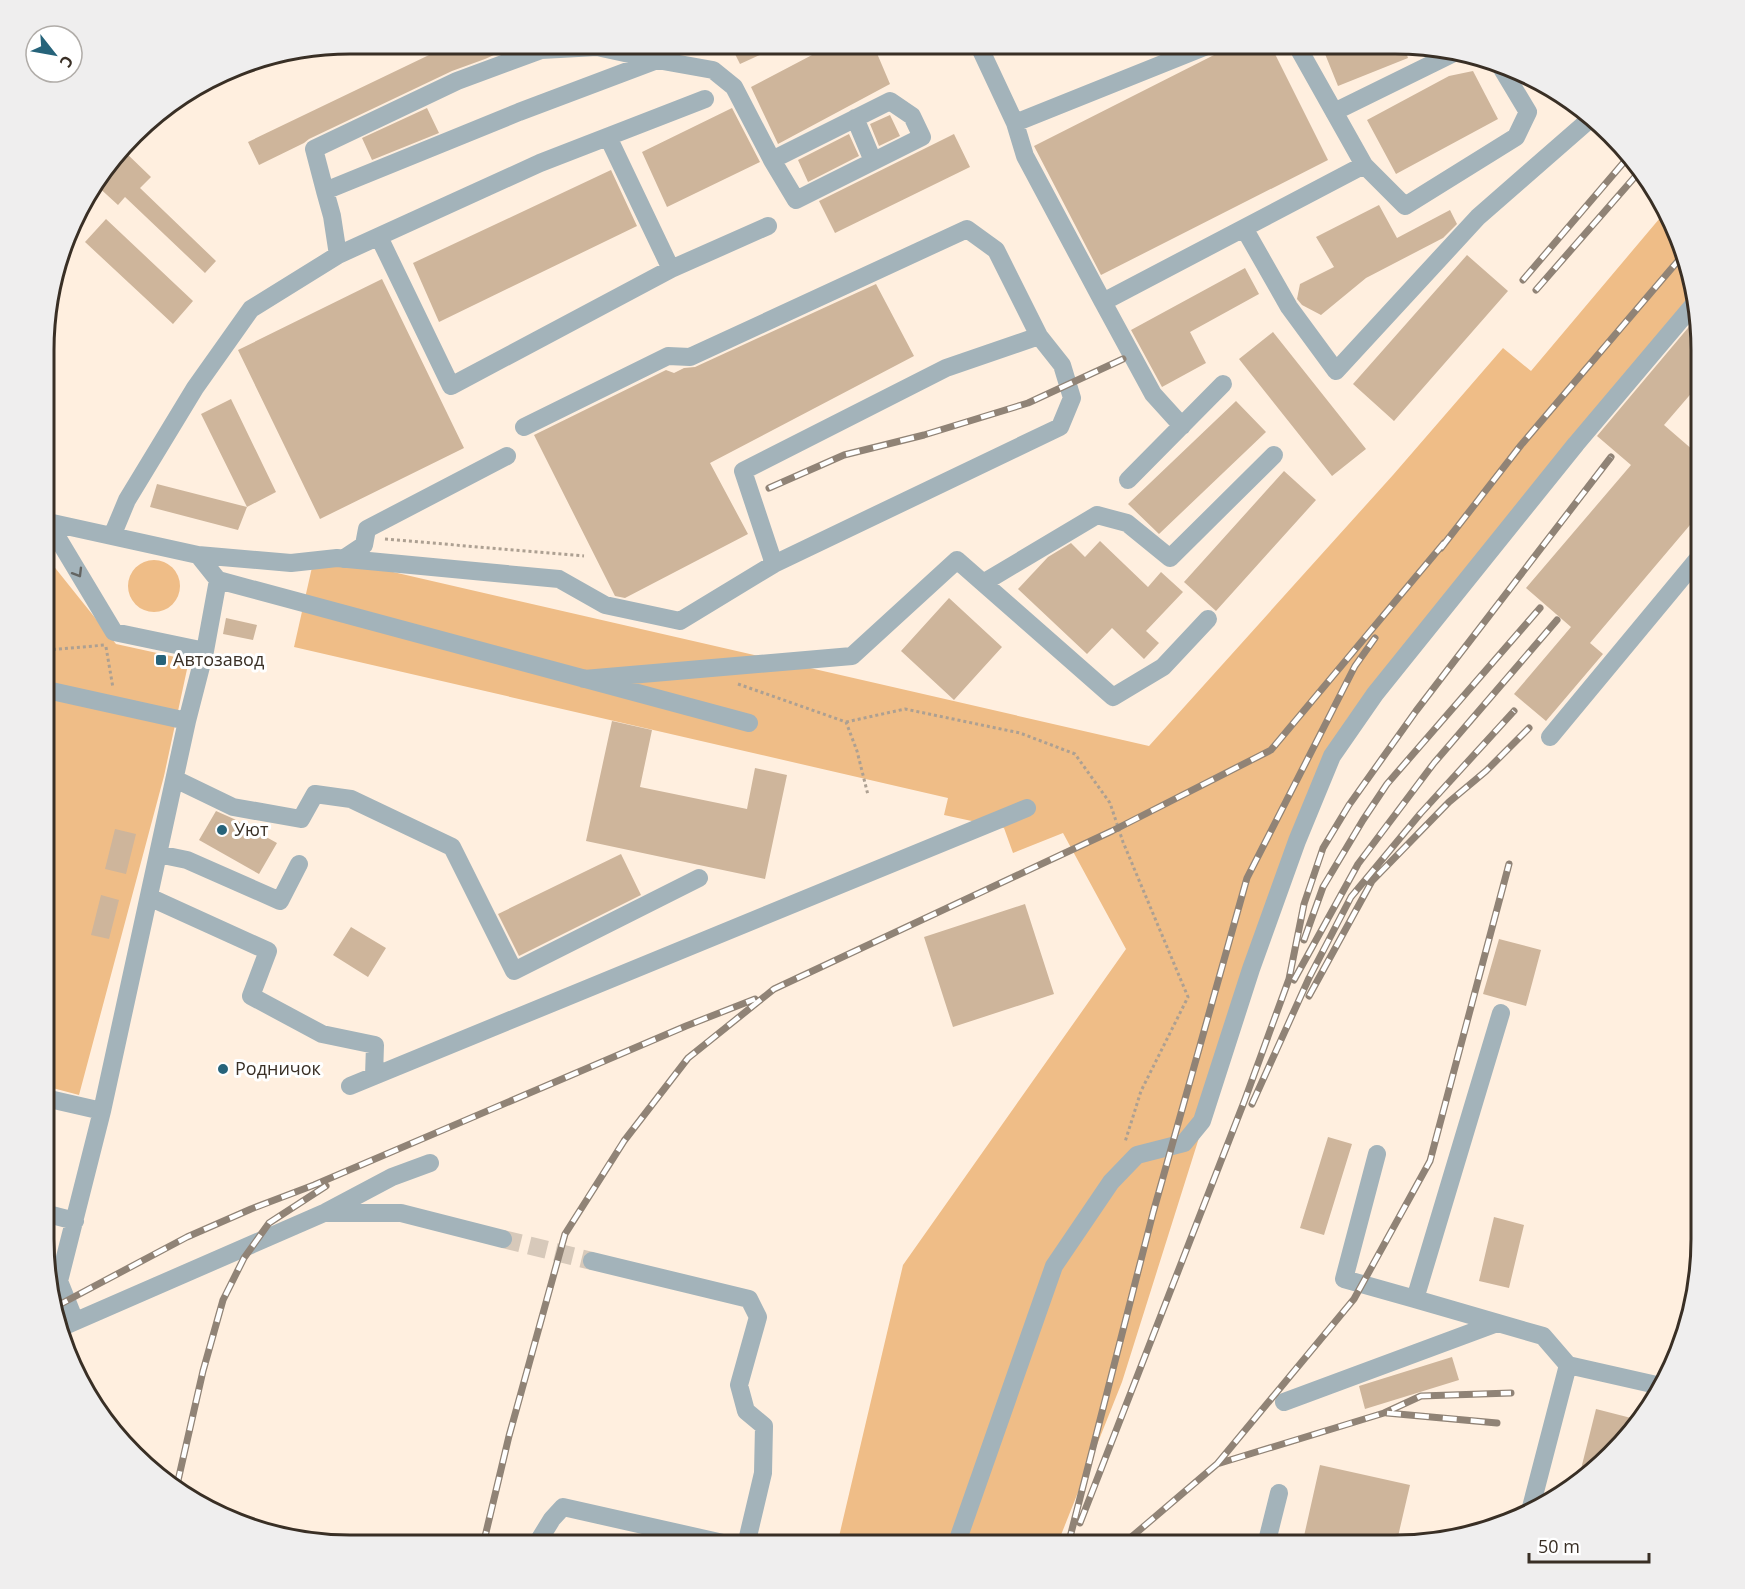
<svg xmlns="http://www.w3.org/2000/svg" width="1745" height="1589" viewBox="0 0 1745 1589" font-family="'Open Sans',sans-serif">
  <rect width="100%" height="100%" fill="#ffefdf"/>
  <path fill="#efbd87" d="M1665 212 1678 233 1694 299 1347 719 1250 976 1122 1382 1057 1545H837L903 1265 1126 949 1063 833 1013 853 1004 828 944 815 948 798 294 647 315 554 1149 746 1393 475 1503 348 1531 371Z
    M48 559 116 644 189 660 164 776 79 1095 45 1086Z
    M128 586a26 26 0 1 1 52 0a26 26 0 1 1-52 0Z"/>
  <path fill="#ceb59b" d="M452 44H518L485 59 452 71 309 139 304 143 259 165 248 142Z
    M730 44H784L740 64Z
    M833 44H873L890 84 778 144 751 87Z
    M1234 44H1270L1328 160 1101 275 1034 146 1216 54Z
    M1321 44H1403L1408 58 1338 86Z
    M1473 71 1498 119 1396 174 1367 120 1449 76Z
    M427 108 439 133 372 160 362 138Z
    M732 108 760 162 667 207 642 152Z
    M890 115 900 136 879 146 870 124Z
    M849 134 859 156 808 182 798 160Z
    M954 134 970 167 835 233 819 201Z
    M123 150 151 177 140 188 216 261 205 273 125 197 118 205 95 184Z
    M611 170 637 226 439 322 413 263Z
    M1379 205 1397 238 1450 210 1457 224 1443 238 1366 278 1321 315 1302 305 1297 299 1300 284 1334 267 1316 237Z
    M106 219 193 301 173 324 85 242Z
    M1467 255 1508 291 1394 421 1353 384Z
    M1245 268 1259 294 1190 332 1206 363 1162 387 1131 330Z
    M382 279 464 448 320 519 238 350Z
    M876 284 914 356 710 463 748 534 625 598 615 596 534 435 666 370 674 373 684 368 695 367Z
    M1693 322 1701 330V382L1664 425 1701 457V512L1590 643 1603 654 1546 721 1514 694 1571 627 1526 588 1631 465 1597 436Z
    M1273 332 1366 449 1332 476 1239 359Z
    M231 399 276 492 247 507 201 414Z
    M1236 401 1266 432 1159 534 1128 504Z
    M1284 471 1316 500 1216 611 1184 582Z
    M157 484 247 507 238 530 150 507Z
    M1100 541 1148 587 1161 572 1183 592 1146 631 1159 643 1144 659 1112 628 1087 654 1018 589 1048 557 1071 543 1085 557Z
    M949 598 1002 647 954 700 901 651Z
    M226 618 257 625 253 640 223 634Z
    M612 721 652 730 640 787 747 809 755 768 787 775 765 879 586 841Z
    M216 811 234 819 277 843 259 874 199 840Z
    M115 829 136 834 126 874 105 869Z
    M621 854 641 895 519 956 498 914Z
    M101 895 119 900 109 939 91 935Z
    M1025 904 1054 994 953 1027 924 937Z
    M351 927 386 948 368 977 333 955Z
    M1499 939 1541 950 1526 1006 1483 994Z
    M1328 1137 1352 1144 1324 1235 1300 1228Z
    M1494 1217 1524 1225 1509 1288 1479 1281Z
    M1452 1357 1459 1380 1365 1409 1359 1386Z
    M1596 1409 1635 1419 1597 1470 1578 1481Z
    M1320 1465 1410 1485 1396 1545H1302Z"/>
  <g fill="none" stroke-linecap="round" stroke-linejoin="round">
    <path stroke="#d7c9ba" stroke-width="18" stroke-dasharray="18 9" stroke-linecap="butt" d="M503 1239 592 1261"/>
    <path stroke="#ada092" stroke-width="3" stroke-dasharray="3 3" stroke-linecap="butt" d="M385 539 584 556
      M106 647 113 688
      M47 650 105 645
      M738 684 846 722 857 751 868 795
      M846 722 905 709 1020 733 1075 754 1110 803 1123 842 1188 997 1141 1091 1125 1142"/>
    <path stroke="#a3b3ba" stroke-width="18" d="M978 44 1015 123 1025 156 1103 302 1364 165 1296 44
      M1334 112 1452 54
      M855 118 873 161
      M1015 123 1212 44
      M608 137 671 269
      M1364 165 1405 206 1516 137 1528 112 1501 67
      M325 191 314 149 457 81 541 50 597 47 657 60
      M1244 228 1289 307 1336 371 1478 217 1589 120
      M379 237 451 386 671 269 768 226
      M338 255 540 163 705 99
      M1103 302 1153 394 1182 426
      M524 427 668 356 690 357 967 229 996 250 1039 336
      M1128 480 1223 384
      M48 522 114 632 205 651
      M112 536 127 500 195 388 251 309 338 255 332 216 325 191 519 112 657 60 713 70 734 87 772 160 890 101 912 116 922 137 796 200 772 160
      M198 555 291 563 337 558 559 579 605 605 680 621 774 564 743 471 946 368 1039 336 1062 365 1072 398 1060 427 774 564
      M343 559 364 545 367 529 507 456
      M218 580 749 723
      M983 583 1097 515 1127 523 1170 558 1274 455
      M584 679 852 656 957 560 1113 697 1163 667 1208 619
      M47 690 187 721
      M1550 737 1701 555
      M175 779 233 807 301 819 315 794 351 799 452 847 514 971 699 878
      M158 854 187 860 280 901 299 864
      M149 897 268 951 251 996 322 1034 375 1045 374 1076
      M1501 1013 1415 1299 1543 1336 1568 1365
      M350 1086 1027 808
      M45 1098 102 1111 187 721 205 651 218 580 198 555 48 522
      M1377 1154 1344 1279 1415 1299
      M326 1212 392 1177 430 1163
      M44 1213 75 1221
      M592 1261 749 1299 758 1317 739 1385 746 1411 764 1426 763 1473 746 1545
      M75 1321 59 1281 102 1111
      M60 1328 324 1213H401L503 1239
      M1284 1402 1497 1323
      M1530 1511 1568 1365 1661 1386
      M539 1541 559 1545
      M536 1545 552 1519 563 1507 732 1545
      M956 1545 1054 1266 1111 1182 1137 1155 1184 1143 1202 1121 1251 969 1297 841 1332 756 1375 694 1576 444 1695 303
      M1266 1545 1279 1493"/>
    <g stroke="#908376" stroke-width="7">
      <path id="rail" d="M1523 280 1630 155
        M1536 290 1640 171
        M769 488 844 455 924 435 1028 403 1123 359
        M1441 548 1521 445 1683 255
        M1304 940 1323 887 1363 820 1387 784 1540 608
        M1294 980 1358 864 1434 763 1557 620
        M1309 996 1372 881 1449 802 1486 771 1529 728
        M1252 1104 1309 978 1351 897 1420 814 1514 711
        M55 1307 187 1237 251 1209 314 1185 686 1026 755 999
        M1387 1413 1497 1423
        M1217 1464 1354 1299 1430 1161 1509 864
        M177 1485 203 1371 223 1300 244 1258 269 1223 326 1186
        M1080 1523 1244 1102 1289 979 1304 904 1323 848 1349 805 1416 711 1611 457
        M483 1545 509 1436 565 1234 624 1141 688 1058 774 989 1112 831 1271 750 1444 543
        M1068 1545 1153 1213 1247 878 1355 666 1375 638
        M1122 1545 1217 1464 1384 1413 1421 1396 1511 1393"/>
    </g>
    <use href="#rail" stroke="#fff" stroke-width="4.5" stroke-dasharray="14" stroke-linecap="butt"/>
  </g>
  <defs><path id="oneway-chevron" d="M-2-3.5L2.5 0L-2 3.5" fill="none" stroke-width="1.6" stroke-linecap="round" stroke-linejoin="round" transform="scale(1.5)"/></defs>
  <use stroke="#636461" href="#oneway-chevron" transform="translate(78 573) rotate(59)"/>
  <g fill="#26637a" stroke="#fff" stroke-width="2">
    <rect x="155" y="654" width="12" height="12" rx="3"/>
    <circle cx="222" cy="830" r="6"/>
    <circle cx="223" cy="1069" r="6"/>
  </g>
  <g text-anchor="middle" stroke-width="6" stroke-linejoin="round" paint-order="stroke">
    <g font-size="18" fill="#392f25" stroke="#fff" text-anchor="start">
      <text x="173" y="666">Автозавод</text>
      <text x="234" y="836">Уют</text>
      <text x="235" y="1075">Родничок</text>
    </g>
  </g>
  <path d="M0 0H1745V1589H0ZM350 54H1395A296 296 0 0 1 1691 350V1239A296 296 0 0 1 1395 1535H350A296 296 0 0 1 54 1239V350A296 296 0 0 1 350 54Z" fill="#efeeee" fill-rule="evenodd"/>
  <path fill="none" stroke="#392f25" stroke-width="3" d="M350 54H1395A296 296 0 0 1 1691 350V1239A296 296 0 0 1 1395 1535H350A296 296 0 0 1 54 1239V350A296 296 0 0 1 350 54Z"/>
  <g transform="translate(54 54) rotate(121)"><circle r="28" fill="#ffffff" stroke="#b0aca8" stroke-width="1.5"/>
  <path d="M0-4.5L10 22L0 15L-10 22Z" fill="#26637a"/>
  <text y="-9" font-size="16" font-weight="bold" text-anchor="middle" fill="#392f25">С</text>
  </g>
  <path d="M1529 1553v9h120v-9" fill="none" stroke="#392f25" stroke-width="3"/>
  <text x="1538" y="1553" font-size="18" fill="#392f25" stroke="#ffffff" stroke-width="4.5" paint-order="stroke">50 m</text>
</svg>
